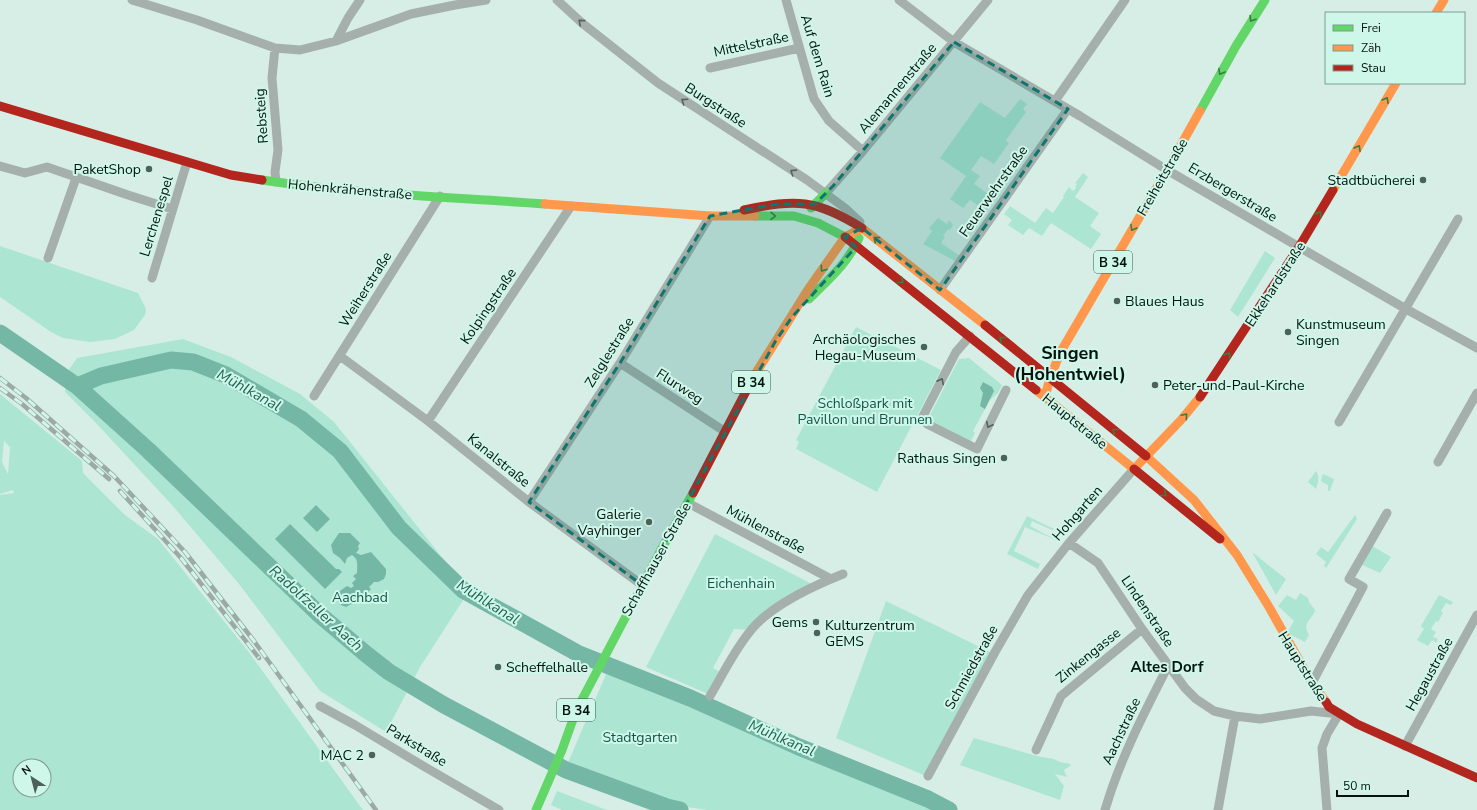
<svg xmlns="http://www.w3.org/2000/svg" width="1477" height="810" viewBox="0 0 1477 810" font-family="'Nunito Sans',sans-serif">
  <rect width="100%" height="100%" fill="#d7eee6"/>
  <path fill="#ade5d3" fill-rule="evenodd" d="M1020 99 1027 104 1023 109 1026 112 1006 140 1009 143 994 164 981 156 971 170 980 176 974 184 991 196 982 208 970 200 963 208 950 199 966 176 940 158 980 102 1005 118Z
    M1083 173 1088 177 1075 197 1099 213 1090 226 1101 234 1091 249 1051 223 1042 236 1029 228 1023 235 1008 225 1012 220 1004 214 1010 206 1035 223 1046 208 1053 213 1064 197 1063 196 1069 187 1073 191 1076 188 1075 187 1077 184 1075 183Z
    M938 218 947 224 949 220 953 225 950 230 948 229 943 236 945 237 941 243 960 256 955 261 923 244 932 231 929 228Z
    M0 246 138 293 146 309 145 315 134 330 115 339 90 342 63 338 51 332 0 297Z
    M1265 251 1275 258 1238 317 1230 310Z
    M856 327 941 370 877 492 796 449 799 442 796 440Z
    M183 339 231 357 300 394 334 422 469 591 420 667 386 732 320 691 239 584 172 505 95 422 65 392 66 374 77 358Z
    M969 358 1002 385 998 393 990 400 973 431 975 433 970 443 932 423 930 415 959 359Z
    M0 394 82 461 83 473 125 515 158 539 248 651 363 810H0V495L14 493 13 490 0 494ZM4 441 10 447 8 474 2 462ZM20 766H44V790H20Z
    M1316 471C1320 476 1318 483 1316 489L1308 482Z
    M1323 474 1334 479 1330 491H1328V485L1322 482 1321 480Z
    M1355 515 1357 519 1326 568 1324 566 1326 562 1316 554 1321 547 1328 552Z
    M1027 516 1054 529 1052 530 1032 521 1030 526 1056 540 1025 527 1014 551 1040 564 1038 569 1007 554Z
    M715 534 812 584 748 630 734 629 713 668 720 672 708 694 646 667Z
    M1369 544 1391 557 1380 573 1358 563Z
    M1252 552 1286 579 1276 595Z
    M1300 593 1308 598 1309 602 1315 610C1313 620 1301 622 1309 635L1305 642 1287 633 1294 621 1278 606 1287 595 1296 600Z
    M1439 595 1453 602 1451 605 1446 603 1441 611 1443 613 1438 622 1436 621 1431 629 1436 632 1433 637 1438 639 1436 643 1432 640 1428 646 1417 640 1424 629 1421 626Z
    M886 601 990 652 926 776 836 738Z
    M610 665 799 748 928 800 941 810H707L667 804 566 767Z
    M974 738 1037 756 1054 759 1060 762 1071 764 1070 766 1064 770 1067 777 1055 774 1064 786 1060 800 960 765Z
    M557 791 607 810H562L551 805Z"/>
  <path fill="#75b7a5" d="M983 382 992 387 994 391 985 409 980 406 983 393 980 388Z
    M687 389 698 394 696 400 684 394Z
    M316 505 330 519 317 532 303 518Z
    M290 524 336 569H339L342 572 325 589 275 539Z
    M339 533H350L360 543 358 546 359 549 356 553 361 555 371 552 386 569V574L384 579 378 582H374L369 587 371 589 365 596 364 595 359 599 356 597 355 602 346 607 341 605 336 599 337 593 347 586 351 588 354 586 352 583 356 579 353 576 357 573C357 564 359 560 352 555L347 558 345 564 340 558 333 553 331 545Z"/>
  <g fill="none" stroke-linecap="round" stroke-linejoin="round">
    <path stroke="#75b7a5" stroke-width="17" d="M0 333 77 386 148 450 320 615 366 654 389 672 444 705 566 770 667 807 680 810
      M77 386 101 376 171 360 193 362 226 375 301 419 340 451 399 528 463 590 579 654 690 698 799 747 928 799 949 810"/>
    <path stroke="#a5b0ac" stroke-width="9" d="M132 0 197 20 275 48 300 50 336 41 411 14 455 5 486 0
      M557 0 582 23 658 83 807 180 845 208 860 222
      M786 0 814 99 829 121 863 151
      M899 0 954 42 1080 116 1167 170 1299 247 1406 309 1477 348
      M336 41 348 18 360 0
      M275 48 272 78 278 150 275 172 276 182
      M710 68 799 48
      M1055 101 1125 0
      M0 166 25 173 47 167 128 195 172 209
      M826 193 863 151 988 0
      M48 258 76 178
      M152 278 187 162
      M940 290 1068 109
      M340 356 428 421 529 502 642 585
      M620 363 724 431
      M314 396 440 196
      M923 416 956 352 970 336
      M428 421 571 206
      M1339 422 1458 219
      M927 424 977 449 1006 390
      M1438 462 1477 393
      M529 502 620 363 710 216
      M688 503 831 579
      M1069 543 1098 563 1142 629 1185 688 1196 699 1214 711 1235 716 1260 719 1311 711 1339 714 1327 734 1322 748 1327 810
      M1312 683 1363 587 1349 579 1387 513
      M710 696C722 676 733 653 748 634 767 607 813 586 843 574
      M320 706 355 725 425 767 499 810
      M1405 746 1477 615
      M1036 750 1061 696 1142 629
      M928 776 995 652 1028 595 1069 543 1134 469
      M1105 810C1120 759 1144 713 1168 666
      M1218 810 1235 716"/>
    <path stroke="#63d668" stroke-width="9" d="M1200 111 1236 46 1265 0
      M262 180C355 194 450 197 545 204
      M811 208 826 193
      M755 216H794L818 223 845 237
      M809 299C828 280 848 263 859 238
      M536 810 562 750 576 711 661 550 693 493"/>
    <path stroke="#ff974d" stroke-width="9" d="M1436 13 1444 0
      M1333 190 1396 83
      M545 204 710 216H755
      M862 228 985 325
      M754 376 809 288 845 237 862 228
      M1036 390 1134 469 1181 420 1200 397
      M1045 397 1050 378 1060 353 1167 170 1200 111
      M1146 456 1194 500 1237 555 1269 607 1312 683 1326 702"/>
    <path stroke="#b3261e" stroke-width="9" d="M0 106 231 175 262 180
      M744 210C797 199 815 199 862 228
      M845 237 1036 390
      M985 325 1146 456
      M1200 397 1299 247 1333 190
      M1134 469 1220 539
      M693 493 754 376
      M1326 702 1329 707 1357 724 1477 778"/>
    <g stroke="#9caaa5" stroke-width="4.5">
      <path id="rail" d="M0 378 26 398 114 476 185 552 254 641 376 810
        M0 388 22 404 109 479
        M120 491 181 558 259 658"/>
    </g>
    <use href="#rail" stroke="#cef7e9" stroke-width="3" stroke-dasharray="9" stroke-linecap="butt"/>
  </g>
  <defs><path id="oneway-chevron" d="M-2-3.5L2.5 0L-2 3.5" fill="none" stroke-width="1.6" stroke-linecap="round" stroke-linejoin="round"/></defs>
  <g stroke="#397e40">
    <use href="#oneway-chevron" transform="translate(1252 19) rotate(122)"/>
    <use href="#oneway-chevron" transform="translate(1221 72) rotate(119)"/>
    <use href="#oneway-chevron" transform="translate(1386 100) rotate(-60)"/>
    <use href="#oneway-chevron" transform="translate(1358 148) rotate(-60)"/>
    <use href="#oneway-chevron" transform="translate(1319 214) rotate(-60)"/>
    <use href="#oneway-chevron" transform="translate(773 216) rotate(1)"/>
    <use href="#oneway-chevron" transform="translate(1133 228) rotate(120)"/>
    <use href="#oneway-chevron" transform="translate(876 239) rotate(-141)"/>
    <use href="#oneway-chevron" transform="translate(823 269) rotate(126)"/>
    <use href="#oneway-chevron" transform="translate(901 281) rotate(38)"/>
    <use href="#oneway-chevron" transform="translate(1002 339) rotate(-142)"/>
    <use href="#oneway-chevron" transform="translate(1228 355) rotate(-57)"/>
    <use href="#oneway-chevron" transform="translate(1185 416) rotate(-49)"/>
    <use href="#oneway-chevron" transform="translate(1115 431) rotate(-141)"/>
    <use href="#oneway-chevron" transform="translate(1164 494) rotate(39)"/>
  </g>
  <g stroke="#55625e">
    <use href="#oneway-chevron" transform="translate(581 22) rotate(-139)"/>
    <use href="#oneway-chevron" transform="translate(684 101) rotate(-146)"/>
    <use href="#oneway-chevron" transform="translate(793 172) rotate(-147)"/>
    <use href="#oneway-chevron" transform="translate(941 381) rotate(-63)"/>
    <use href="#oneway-chevron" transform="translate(989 425) rotate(117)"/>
  </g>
  <path fill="#0f766e" fill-opacity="0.2" stroke="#0f766e" stroke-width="3" stroke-dasharray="8 5" stroke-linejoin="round" d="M954 42 1068 109 940 290 862 228 845 237 856 247 792 317 775 342 642 585 529 502 620 363 710 216 776 204H815L833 186Z"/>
  <g fill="#4e605a" stroke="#cef7e9" stroke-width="1.5">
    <circle cx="149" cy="169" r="4"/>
    <circle cx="1423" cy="180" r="4"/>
    <circle cx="1117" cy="301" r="4"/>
    <circle cx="1288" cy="332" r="4"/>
    <circle cx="924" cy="347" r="4"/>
    <circle cx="1155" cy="385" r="4"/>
    <circle cx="1004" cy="458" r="4"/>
    <circle cx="649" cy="522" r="4"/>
    <circle cx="816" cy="622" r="4"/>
    <circle cx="817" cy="633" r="4"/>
    <circle cx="498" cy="667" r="4"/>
    <circle cx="372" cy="755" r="4"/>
  </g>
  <g text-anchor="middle" stroke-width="4" stroke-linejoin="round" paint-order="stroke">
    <g fill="#cef7e9" stroke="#415750" stroke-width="1">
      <rect x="1094" y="251" width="38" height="22" rx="3"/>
      <rect x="732" y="371" width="38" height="22" rx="3"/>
      <rect x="557" y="699" width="38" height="22" rx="3"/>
    </g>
    <g font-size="13" font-weight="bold" fill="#05130f">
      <text x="1113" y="267">B 34</text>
      <text x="751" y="387">B 34</text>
      <text x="576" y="715">B 34</text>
    </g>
    <g font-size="14" fill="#05130f" stroke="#cef7e9">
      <text transform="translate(751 44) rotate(-12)" y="5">Mittelstraße</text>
      <text transform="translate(818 56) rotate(73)" y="5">Auf dem Rain</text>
      <text transform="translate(897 88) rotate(-50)" y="5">Alemannenstraße</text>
      <text transform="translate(716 105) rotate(33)" y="5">Burgstraße</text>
      <text transform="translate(261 116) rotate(-94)" y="5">Rebsteig</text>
      <text transform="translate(1162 177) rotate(-60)" y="5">Freiheitstraße</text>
      <text transform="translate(350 189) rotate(5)" y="5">Hohenkrähenstraße</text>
      <text transform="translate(993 191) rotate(-55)" y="5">Feuerwehrstraße</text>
      <text transform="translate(1233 192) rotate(31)" y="5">Erzbergerstraße</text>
      <text transform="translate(156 216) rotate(-73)" y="5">Lerchenespel</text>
      <text transform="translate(1275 284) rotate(-57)" y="5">Ekkehardstraße</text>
      <text transform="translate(365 289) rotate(-58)" y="5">Weiherstraße</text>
      <text transform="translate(488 306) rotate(-56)" y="5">Kolpingstraße</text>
      <text transform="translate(609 352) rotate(-58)" y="5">Zelglestraße</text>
      <text transform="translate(680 386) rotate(33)" y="5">Flurweg</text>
      <text transform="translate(1075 421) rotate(39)" y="5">Hauptstraße</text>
      <text transform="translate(499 460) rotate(39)" y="5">Kanalstraße</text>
      <text transform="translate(1077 513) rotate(-49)" y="5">Hohgarten</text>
      <text transform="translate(766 529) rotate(28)" y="5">Mühlenstraße</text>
      <text transform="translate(656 559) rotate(-61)" y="5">Schaffhauser Straße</text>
      <text transform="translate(1148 611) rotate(56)" y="5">Lindenstraße</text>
      <text transform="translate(1088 655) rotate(-39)" y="5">Zinkengasse</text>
      <text transform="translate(1303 666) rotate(58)" y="5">Hauptstraße</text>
      <text transform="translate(971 667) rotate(-61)" y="5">Schmiedstraße</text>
      <text transform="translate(1429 674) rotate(-61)" y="5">Hegaustraße</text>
      <text transform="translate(1121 731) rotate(-65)" y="5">Aachstraße</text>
      <text transform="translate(417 745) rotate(31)" y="5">Parkstraße</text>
    </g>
    <g font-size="14" fill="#05130f" stroke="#cef7e9" text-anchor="end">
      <text x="141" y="174">PaketShop</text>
      <text x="1415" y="185">Stadtbücherei</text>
      <text x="1125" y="306" text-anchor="start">Blaues Haus</text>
      <text x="1296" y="329" text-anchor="start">Kunstmuseum<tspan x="1296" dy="16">Singen</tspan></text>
      <text x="916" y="344">Archäologisches<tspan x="916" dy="16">Hegau-Museum</tspan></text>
      <text x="1163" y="390" text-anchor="start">Peter-und-Paul-Kirche</text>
      <text x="996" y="463">Rathaus Singen</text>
      <text x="641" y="519">Galerie<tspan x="641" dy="16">Vayhinger</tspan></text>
      <text x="808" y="627">Gems</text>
      <text x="825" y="630" text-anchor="start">Kulturzentrum<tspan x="825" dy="16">GEMS</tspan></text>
      <text x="506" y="672" text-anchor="start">Scheffelhalle</text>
      <text x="364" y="760">MAC 2</text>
    </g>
    <g font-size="14" fill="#115747" stroke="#cef7e9">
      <text x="865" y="408">Schloßpark mit<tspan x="865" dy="16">Pavillon und Brunnen</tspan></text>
      <text x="741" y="588">Eichenhain</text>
      <text x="360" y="602">Aachbad</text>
      <text x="640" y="742">Stadtgarten</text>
    </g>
    <g font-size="15" font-style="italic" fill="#216352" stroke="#cef7e9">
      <text transform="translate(249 390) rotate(29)" y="5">Mühlkanal</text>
      <text transform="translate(488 602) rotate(32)" y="5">Mühlkanal</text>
      <text transform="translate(316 608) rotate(42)" y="5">Radolfzeller Aach</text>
      <text transform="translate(782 738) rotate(23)" y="5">Mühlkanal</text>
    </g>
    <g font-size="15" font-weight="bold" fill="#05130f" stroke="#cef7e9">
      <text x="1167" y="672">Altes Dorf</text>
    </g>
    <g font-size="18" font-weight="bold" fill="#05130f" stroke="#cef7e9">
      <text x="1070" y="359">Singen<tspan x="1070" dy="21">(Hohentwiel)</tspan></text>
    </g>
  </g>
  <rect x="1325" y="12" width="140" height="72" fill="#cef7e9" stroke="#7e9c92"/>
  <rect x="1333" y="25" width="20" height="6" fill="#63d668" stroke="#7e9c92"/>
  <text x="1361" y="32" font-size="12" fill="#05130f">Frei</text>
  <rect x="1333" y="45" width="20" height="6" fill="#ff974d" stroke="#7e9c92"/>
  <text x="1361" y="52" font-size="12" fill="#05130f">Zäh</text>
  <rect x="1333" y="65" width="20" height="6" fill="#b3261e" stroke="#7e9c92"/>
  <text x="1361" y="72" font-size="12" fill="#05130f">Stau</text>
  <g transform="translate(32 778) rotate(324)"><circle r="19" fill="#cef7e9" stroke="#7e9c92"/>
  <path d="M0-3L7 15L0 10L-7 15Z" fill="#4e605a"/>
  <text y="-6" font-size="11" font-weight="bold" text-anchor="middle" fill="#05130f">N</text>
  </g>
  <path d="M1337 790v6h71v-6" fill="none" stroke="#05130f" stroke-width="2"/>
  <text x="1343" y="790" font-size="12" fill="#05130f" stroke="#cef7e9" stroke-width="3" paint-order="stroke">50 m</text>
</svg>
